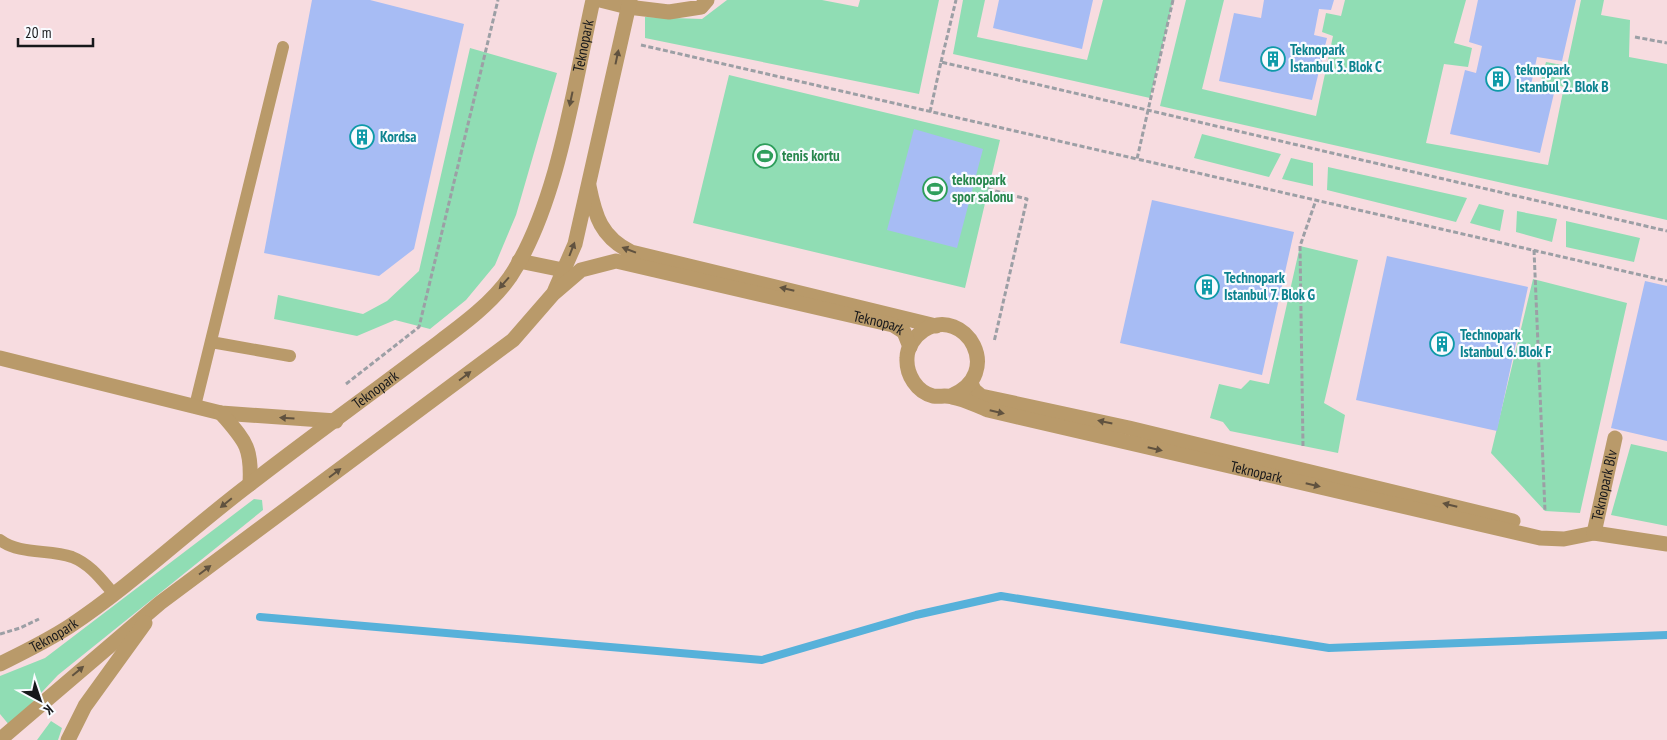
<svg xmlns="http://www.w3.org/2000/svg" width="1667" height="740" viewBox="0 0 1667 740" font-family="'PT Sans Narrow',sans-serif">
  <rect width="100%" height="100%" fill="#eaeef7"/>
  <path fill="#f7dce0" d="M0 0H1667V740H0Z"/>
  <path fill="#90ddb4" d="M727 0H822L858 7 860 0H939L919 94 645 38V17L702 19Z
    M963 0H985L977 37 1087 60 1103 0H1173L1150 98 953 54Z
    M1186 0H1224L1202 89 1316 116 1333 36 1322 32 1326 13 1341 16 1345 0H1466L1454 43 1472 48 1468 67 1444 64 1426 143 1548 165 1564 87 1541 81 1546 62 1567 66 1581 0H1604L1601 15 1630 20 1629 57 1667 64V220L1160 106Z
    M470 48 557 73 516 215 495 265 466 300 430 329 395 320 357 336 274 319 278 295 363 314 387 301 419 271Z
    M729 75 1000 140 965 288 693 223Z
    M1202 134 1281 154 1269 177 1194 158Z
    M1291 158 1313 163V186L1282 179Z
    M1328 167 1467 198 1456 222 1327 190Z
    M1479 204 1504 210 1500 231 1470 223Z
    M1517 211 1557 219 1552 242 1516 232Z
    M1566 221 1640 238 1634 262 1566 247Z
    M1300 246 1358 260 1324 403 1345 415 1338 453 1230 431 1223 422 1210 418 1219 384 1241 389 1250 380 1269 384Z
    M1533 279 1627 303 1580 513 1545 511 1491 453Z
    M1631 444 1667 452V526L1611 515Z
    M254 499 262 500 263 510 58 675 10 726 0 714V676L45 658Z
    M51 721 62 728 58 740H37Z"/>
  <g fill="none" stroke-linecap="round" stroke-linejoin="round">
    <path stroke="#57b1da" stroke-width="8" d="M260 617 762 660 916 615 1001 596 1329 648 1667 635"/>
  </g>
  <path fill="#a7bcf4" d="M312 0H370L464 24 414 249 379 276 264 253Z
    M999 0H1093L1082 49 993 28Z
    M1264 0H1334L1331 10 1319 9 1314 35 1327 38 1312 100 1219 81 1234 13 1261 18Z
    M1478 0H1576L1562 61 1537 57 1531 85 1555 89 1540 153 1450 134 1465 70 1476 73 1482 46 1469 42Z
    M914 129 983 149 957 248 887 230Z
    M1152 200 1294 232 1262 375 1120 343Z
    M1387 256 1528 287 1497 431 1356 400Z
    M1645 281 1667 286V441L1611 428Z"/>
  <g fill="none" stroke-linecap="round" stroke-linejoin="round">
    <path stroke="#9c9fa5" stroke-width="3" stroke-dasharray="5 2.5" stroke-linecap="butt" d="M1173 0 1137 159 1667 281
      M1635 37 1667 43
      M641 45 1137 159
      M941 62 956 0
      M930 112 941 62 1667 231
      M988 189 1027 199 994 342
      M1534 250 1545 511
      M346 384 419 327 498 0
      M1303 446 1300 246 1316 200
      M0 634 20 628 39 619"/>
    <path stroke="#b99a6a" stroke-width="12" d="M211 342 290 356
      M195 406 283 47
      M0 540C20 555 49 549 72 557 90 564 101 579 113 593"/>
    <g stroke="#b99a6a" stroke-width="15">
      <path d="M600 0 628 7 669 12 701 7 707 0"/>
      <path d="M589 186C595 216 601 237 631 252L936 326"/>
      <path d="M519 261 563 270"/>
      <path d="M555 290 575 244 630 0"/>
      <path d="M0 358 221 413 336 421"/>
      <path d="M971 383 974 390 981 396 1129 428 1513 521"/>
      <path id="s1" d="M951 396C1005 374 966 305 924 330 915 336 907 347 907 358 906 375 917 392 933 396 940 397 946 395 952 397 965 399 977 406 988 410L1540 538 1564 539 1594 533 1667 544"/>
      <path d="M221 413C245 441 252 446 250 484"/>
      <path id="s2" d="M1594 533 1615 438"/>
      <path id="s3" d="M0 664C24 652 47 641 70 626 133 584 189 530 250 484 308 439 368 396 426 352 455 330 489 307 510 277 558 205 574 85 593 0"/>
      <path id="s4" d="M2 738 160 603 513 340 553 294 581 270 616 261 893 325 904 332 910 347"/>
      <path d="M68 740 85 706 145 623"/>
    </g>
  </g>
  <defs><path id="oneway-solid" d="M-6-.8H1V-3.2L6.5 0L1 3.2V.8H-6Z" transform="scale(1.25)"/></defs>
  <g fill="#60523f">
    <use href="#oneway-solid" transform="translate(617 57) rotate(-78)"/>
    <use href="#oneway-solid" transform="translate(571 99) rotate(102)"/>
    <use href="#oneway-solid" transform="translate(572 249) rotate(-69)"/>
    <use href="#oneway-solid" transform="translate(629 250) rotate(-159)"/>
    <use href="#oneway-solid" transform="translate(504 283) rotate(131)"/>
    <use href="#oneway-solid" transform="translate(787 289) rotate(-167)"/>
    <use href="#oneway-solid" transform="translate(465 376) rotate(-37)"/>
    <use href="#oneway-solid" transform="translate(997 412) rotate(13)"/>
    <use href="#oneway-solid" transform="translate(287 418) rotate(-176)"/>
    <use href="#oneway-solid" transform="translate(1105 422) rotate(-168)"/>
    <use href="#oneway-solid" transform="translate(1155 449) rotate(13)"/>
    <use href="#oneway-solid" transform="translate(335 473) rotate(-37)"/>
    <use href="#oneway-solid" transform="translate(1313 485) rotate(13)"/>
    <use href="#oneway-solid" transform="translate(226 503) rotate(141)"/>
    <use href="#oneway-solid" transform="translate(1450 505) rotate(-166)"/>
    <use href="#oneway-solid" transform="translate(205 570) rotate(-37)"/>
    <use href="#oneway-solid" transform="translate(78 671) rotate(-40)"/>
  </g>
  <defs>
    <g id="building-ring" transform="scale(1.25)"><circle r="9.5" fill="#f9fbff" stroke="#0f9aa8" stroke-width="1.5"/><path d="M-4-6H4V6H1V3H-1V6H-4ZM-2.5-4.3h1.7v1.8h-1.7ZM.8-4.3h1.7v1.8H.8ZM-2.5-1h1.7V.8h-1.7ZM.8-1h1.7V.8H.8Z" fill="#0f9aa8"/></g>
    <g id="stadium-ring" transform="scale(1.25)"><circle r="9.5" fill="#f9fbff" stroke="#2e9e5b" stroke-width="1.5"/><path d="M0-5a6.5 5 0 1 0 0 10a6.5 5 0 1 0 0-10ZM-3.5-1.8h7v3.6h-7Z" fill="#2e9e5b"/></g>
  </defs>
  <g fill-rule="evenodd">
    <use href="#building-ring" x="1273" y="59"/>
    <use href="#building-ring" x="1498" y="79"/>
    <use href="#building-ring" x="362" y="137"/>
    <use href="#stadium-ring" x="765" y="156"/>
    <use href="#stadium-ring" x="935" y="189"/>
    <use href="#building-ring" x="1207" y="287"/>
    <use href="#building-ring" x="1442" y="344"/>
  </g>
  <g text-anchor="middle" stroke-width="4.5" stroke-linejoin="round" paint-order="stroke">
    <g font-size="15" fill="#17181b" stroke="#f9fbff">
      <text dy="5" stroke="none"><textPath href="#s3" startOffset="886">Teknopark</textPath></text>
      <text dy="5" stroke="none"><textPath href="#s4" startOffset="1052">Teknopark</textPath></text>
      <text dy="5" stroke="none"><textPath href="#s3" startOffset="466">Teknopark</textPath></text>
      <text dy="5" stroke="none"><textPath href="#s1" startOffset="538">Teknopark</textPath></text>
      <text dy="5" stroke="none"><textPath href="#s2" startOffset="49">Teknopark Blv</textPath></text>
      <text dy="5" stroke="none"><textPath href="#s3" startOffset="61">Teknopark</textPath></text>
    </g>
    <g font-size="15" font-weight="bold" fill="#0d838f" stroke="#f9fbff" text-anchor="start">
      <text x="1290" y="55">Teknopark<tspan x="1290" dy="17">İstanbul 3. Blok C</tspan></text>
      <text x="1516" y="75">teknopark<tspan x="1516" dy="17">İstanbul 2. Blok B</tspan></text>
      <text x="380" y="142">Kordsa</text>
      <text x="1224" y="283">Technopark<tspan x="1224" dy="17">Istanbul 7. Blok G</tspan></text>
      <text x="1460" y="340">Technopark<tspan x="1460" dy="17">Istanbul 6. Blok F</tspan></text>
    </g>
    <g font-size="15" font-weight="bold" fill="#27864d" stroke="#f9fbff" text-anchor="start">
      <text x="782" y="161">tenis kortu</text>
      <text x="952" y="185">teknopark<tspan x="952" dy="17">spor salonu</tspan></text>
    </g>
  </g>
  <g transform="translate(40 700) rotate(140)" stroke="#f9fbff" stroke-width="4" paint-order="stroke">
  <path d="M0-4L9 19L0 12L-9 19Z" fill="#17181b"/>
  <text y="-8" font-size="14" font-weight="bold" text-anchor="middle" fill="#17181b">K</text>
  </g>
  <path d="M18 38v8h75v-8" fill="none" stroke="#17181b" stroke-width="2.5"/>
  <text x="25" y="38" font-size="15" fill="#17181b" stroke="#f9fbff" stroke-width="4" paint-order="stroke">20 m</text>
</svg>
